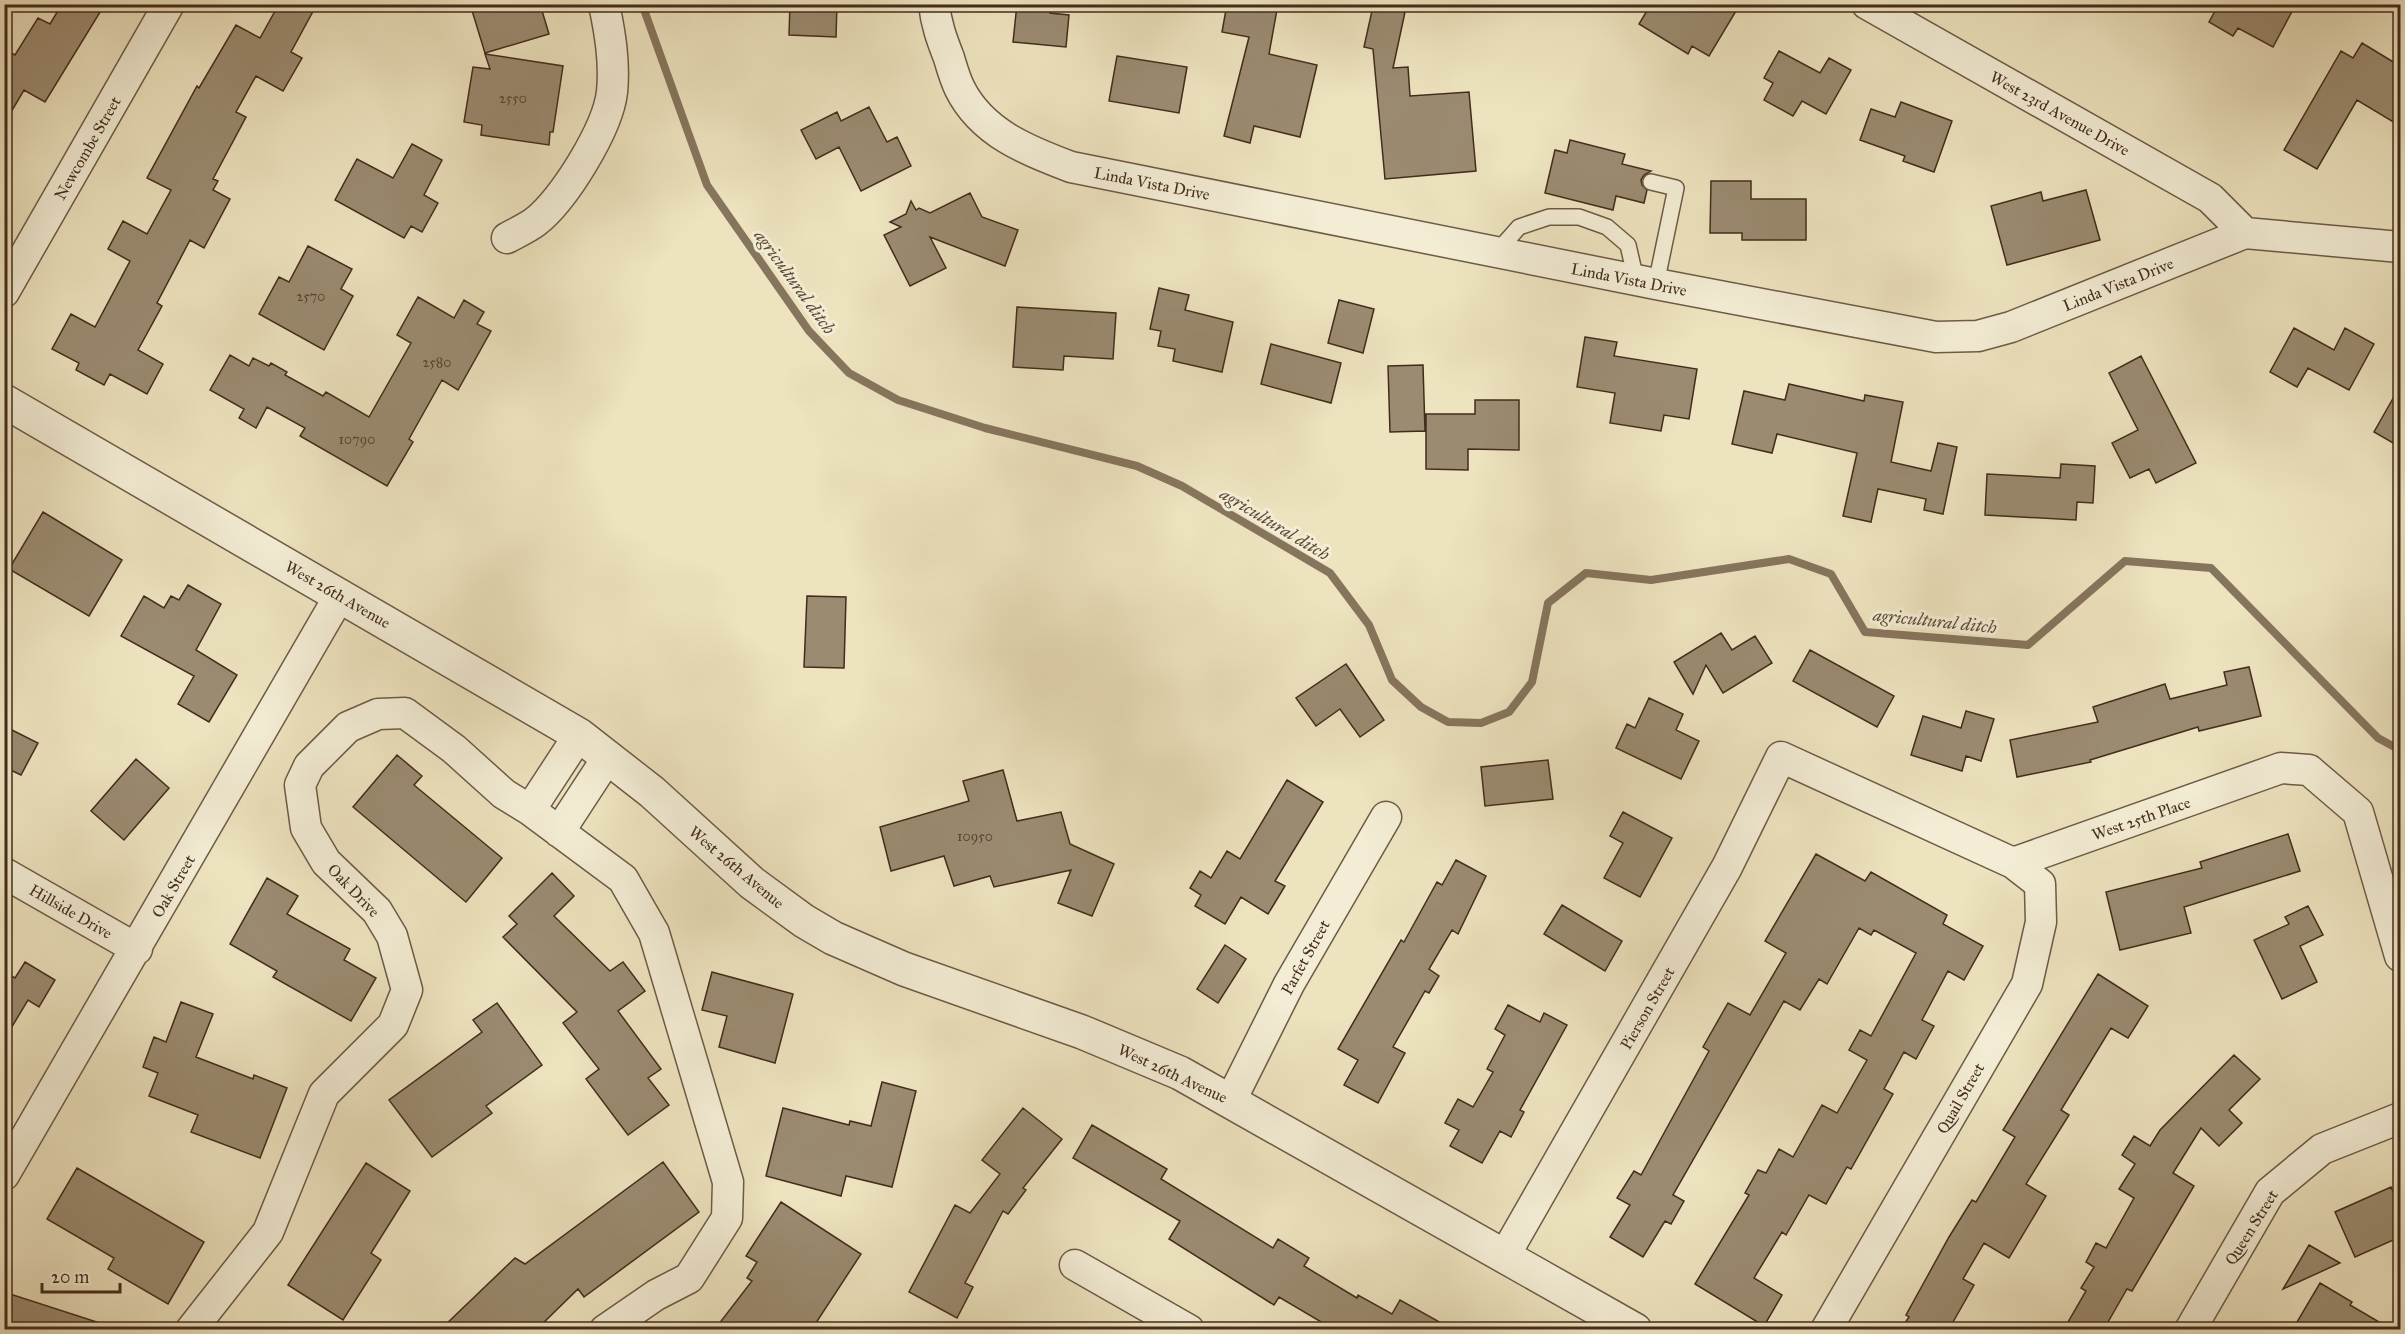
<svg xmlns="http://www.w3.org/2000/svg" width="2405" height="1334" viewBox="0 0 2405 1334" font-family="'IM FELL Great Primer',serif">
  <rect width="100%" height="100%" fill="#ede3bf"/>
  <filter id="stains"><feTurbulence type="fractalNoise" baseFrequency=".00333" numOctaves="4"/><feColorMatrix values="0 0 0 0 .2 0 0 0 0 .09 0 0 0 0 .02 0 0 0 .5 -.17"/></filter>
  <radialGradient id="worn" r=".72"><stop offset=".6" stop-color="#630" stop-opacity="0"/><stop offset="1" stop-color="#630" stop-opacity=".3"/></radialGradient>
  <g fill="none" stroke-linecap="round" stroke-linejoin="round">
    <path stroke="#86755d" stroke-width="8" d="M642 4 707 185 809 331 849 373 898 400 985 428 1137 466 1182 486 1330 573 1369 625 1392 680 1421 707 1448 722 1481 723 1509 712 1532 682 1548 603 1586 573 1651 580 1789 559 1831 574 1865 632 2028 645 2125 561 2211 568 2378 738 2400 750"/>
  </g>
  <path fill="#9b8b71" stroke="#432c1c" stroke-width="1.5" d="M62 4H105L45 102 24 90 4 124V49L15 55 38 18 50 24Z
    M279 4H317L291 52 302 58 283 91 256 76 236 112 246 117 213 179 218 181 213 190 230 199 204 248 190 240 157 303 162 306 138 350 163 364 147 394 110 374 104 385 76 370 79 363 52 349 71 314 95 327 130 261 108 249 123 221 147 234 171 190 147 178 197 86 199 88 236 25 260 38Z
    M470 4H540L549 34 485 53Z
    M790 4H837L836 37 789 35Z
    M1017 4H1051L1050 13 1069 15 1066 47 1013 42Z
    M1227 4H1278L1269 54 1317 65 1300 137 1254 126 1250 143 1224 136 1249 37 1222 32Z
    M1651 4H1724L1736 11 1709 56 1692 46 1688 54 1639 24Z
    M2219 4H2296L2273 47 2238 28 2233 36 2209 22Z
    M1373 6 1405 12 1393 68 1408 67 1410 96 1469 92 1476 171 1385 179 1373 49 1364 47Z
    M2362 43 2400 66V126L2357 100 2317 169 2284 150 2341 51 2353 58Z
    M1779 51 1820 73 1829 58 1851 70 1826 114 1802 101 1793 116 1764 100 1773 83 1764 78Z
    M485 54 563 66 553 132H550L549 145 481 135 482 125 464 122 473 67 490 69Z
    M1117 56 1187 67 1179 113 1109 101Z
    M1901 102 1952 121 1934 172 1903 161 1905 156 1860 140 1871 109 1895 117Z
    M869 107 887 142 897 137 911 166 861 191 839 147 816 159 801 130 837 112 841 121Z
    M1570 140 1625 154 1622 164 1651 171 1644 175 1641 180 1642 185 1647 190 1644 203 1616 196 1613 210 1545 193 1555 150 1567 153Z
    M412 144 442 160 424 195 438 203 422 232 411 226 404 238 335 200 357 159 393 178Z
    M1711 181H1751V199H1806V240H1742V233H1710Z
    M2086 190 2100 240 2007 265 1991 206 2041 192 2043 201Z
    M970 193 982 217 1018 230 1005 266 930 237 946 268 910 286 884 235 901 227 890 222 906 214 911 201 916 210 919 208 930 213Z
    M308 246 352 269 341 289 353 296 324 350 259 314 279 277 289 282Z
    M1159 288 1189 295 1185 310 1233 322 1222 372 1173 361 1175 349 1158 346 1161 331 1150 329Z
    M418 297 454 318 464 300 484 312 477 324 491 331 458 390 442 380 409 439 413 442 387 486 300 436 305 428 267 407 256 428 239 418 244 409 210 390 230 355 249 366 253 358 269 366 271 363 287 372 285 375 323 396 326 392 369 417 411 343 397 335Z
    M1339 300 1374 309 1363 353 1328 343Z
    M1017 307 1116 313 1113 359 1064 356 1063 370 1013 367Z
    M2294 328 2334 350 2345 328 2374 344 2349 390 2308 368 2297 387 2270 372Z
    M1585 337 1617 342 1614 356 1697 369 1689 419 1664 415 1661 431 1610 423 1615 393 1577 387Z
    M1271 344 1341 363 1331 403 1261 384Z
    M2141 356 2196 463 2156 483 2149 469 2130 478 2112 443 2138 430 2109 373Z
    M1423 365 1425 431 1390 432 1388 366Z
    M1789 384 1864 401 1865 395 1903 402 1891 462 1931 471 1938 443 1957 447 1943 514 1924 510 1926 499 1878 489 1871 522 1843 516 1857 453 1777 434 1772 453 1732 444 1744 391 1785 400Z
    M2400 386V447L2374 432Z
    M1475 400H1519V450L1468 449V470L1426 469V414H1475Z
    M2061 464 2095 466 2093 503 2077 502 2076 520 1985 515 1987 474 2060 478Z
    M43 512 122 560 89 616 9 569Z
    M188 585 221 604 196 650 237 675 209 722 178 704 194 676 121 636 144 596 164 608 171 596 179 600Z
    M807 596 846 597 844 668 804 667Z
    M1721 633 1732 650 1755 636 1772 663 1723 693 1706 665 1693 694 1674 662Z
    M1810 650 1894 696 1877 727 1793 681Z
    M1346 664 1384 720 1360 737 1340 709 1316 726 1296 698Z
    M2249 667 2261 716 2199 731 2198 727 2090 760 2091 762 2017 777 2010 740 2098 722 2093 707 2165 684 2170 699 2227 685 2224 672Z
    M1649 698 1683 714 1676 730 1699 741 1681 779 1616 748 1627 724 1635 728Z
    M1966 711 1994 719 1981 761 1966 756 1962 771 1911 755 1923 716 1961 728Z
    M4 726 38 743 21 775 4 767Z
    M397 755 422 776 414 785 502 858 466 902 353 807Z
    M136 759 169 788 124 840 91 811Z
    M1548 760 1553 799 1485 806 1481 767Z
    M1003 770 1017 821 1061 812 1070 844 1114 864 1092 916 1058 903 1071 870 994 887 990 876 954 886 944 856 891 871 880 827 969 801 963 781Z
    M1287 780 1323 802 1275 881 1285 886 1268 914 1241 897 1225 924 1195 906 1201 895 1190 888 1200 871 1211 878 1227 851 1240 859Z
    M1623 812 1672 838 1640 897 1604 878 1623 843 1610 836Z
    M2288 834 2300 871 2184 907 2191 933 2120 950 2106 892 2202 868 2200 862Z
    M1816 854 1865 881 1871 872 1947 915 1943 924 1983 946 1964 980 1948 971 1922 1020 1934 1026 1916 1059 1904 1052 1884 1089 1893 1094 1851 1169 1847 1167 1826 1204 1809 1195 1786 1235 1782 1232 1754 1278 1782 1295 1764 1326 1695 1284 1749 1195 1745 1193 1758 1170 1766 1173 1779 1149 1793 1157 1822 1105 1837 1113 1867 1060 1849 1050 1860 1030 1871 1036 1916 953 1874 930 1871 935 1859 928 1827 984 1819 979 1800 1010 1784 1001 1673 1195 1684 1201 1671 1224 1665 1221 1643 1257 1610 1237 1630 1205 1617 1198 1634 1171 1641 1175 1709 1051 1703 1047 1728 1003 1750 1015 1786 953 1765 941Z
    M1456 860 1486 876 1458 934 1452 930 1429 969 1439 976 1429 993 1425 991 1393 1047 1405 1053 1378 1103 1344 1085 1358 1060 1338 1049 1401 940 1404 942 1437 882 1442 885Z
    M552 873 574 896 554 916 610 971 623 962 645 991 618 1011 661 1069 648 1078 669 1105 628 1135 586 1079 599 1069 563 1023 577 1012 503 937 517 924 509 916Z
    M267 878 298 896 287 914 350 949 344 960 376 978 351 1021 273 977 277 971 230 944Z
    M1562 905 1622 941 1605 971 1544 934Z
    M2308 906 2323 935 2300 946 2317 982 2282 999 2254 940 2289 924 2285 917Z
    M1225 945 1246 959 1218 1003 1197 989Z
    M25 962 55 980 39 1007 28 1000 4 1040V972L15 978Z
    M712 972 793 994 775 1063 719 1047 727 1016 702 1010Z
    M2098 974 2148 1006 2128 1038 2111 1028 2061 1110 2069 1115 2026 1184 2046 1196 2009 1258 1984 1243 1963 1279 1974 1285 1949 1329H1901L1909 1317 1906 1315 1949 1237 1972 1200 1976 1202 2015 1137 2003 1130Z
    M181 1002 213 1014 196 1057 253 1079 254 1075 287 1088 260 1158 191 1132 198 1115 149 1096 158 1073 143 1067 154 1037 166 1042Z
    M497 1003 542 1065 486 1106 492 1113 432 1157 389 1100 482 1032 473 1020Z
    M1508 1005 1540 1022 1544 1013 1567 1025 1520 1110 1524 1112 1511 1137 1500 1131 1482 1163 1450 1146 1459 1130 1445 1123 1458 1099 1473 1107 1493 1072 1487 1069 1505 1035 1495 1029Z
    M2234 1055 2260 1079 2229 1110 2242 1123 2219 1146 2201 1128 2173 1173 2194 1186 2132 1291 2127 1289 2104 1329H2064L2086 1291 2081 1288 2094 1267 2086 1262 2096 1243 2106 1248 2134 1198 2119 1189 2135 1164 2122 1155 2134 1136 2150 1146 2160 1130Z
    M882 1082 916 1091 892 1187 846 1176 841 1196 766 1176 783 1108 849 1125 850 1121 871 1126Z
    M1023 1108 1062 1139 1023 1188 1026 1190 1008 1214 1003 1211 965 1283 973 1287 957 1318 909 1292 955 1205 970 1213 1000 1174 982 1160Z
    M1092 1125 1167 1169 1161 1179 1273 1248 1278 1239 1309 1258 1304 1266 1357 1298 1358 1295 1392 1314 1400 1300 1452 1329H1333L1279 1297 1274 1305 1169 1239 1180 1221 1073 1158Z
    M663 1162 699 1212 584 1297 578 1289 537 1329H441L515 1258 525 1264Z
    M366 1163 410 1191 371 1253 381 1260 343 1320 288 1285Z
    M77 1168 204 1242 168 1304 108 1269 114 1258 47 1219Z
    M2391 1187 2400 1207V1237L2355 1257 2335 1212Z
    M781 1202 861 1254 812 1329H715L752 1281 747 1278 757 1262 746 1256Z
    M2309 1245 2340 1263 2283 1289Z
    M2320 1283 2352 1302 2350 1305 2391 1329H2308L2297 1322Z
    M10 1294 106 1325 105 1329H4V1311Z"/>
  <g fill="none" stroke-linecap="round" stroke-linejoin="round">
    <g stroke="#6e5a45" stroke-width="18">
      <path id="service" d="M1651 182 1676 188 1656 284
        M1496 253 1519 227 1549 217H1579L1607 227 1628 245 1636 280"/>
    </g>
    <g stroke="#6e5a45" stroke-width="33">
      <path id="minor" d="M934 4C936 24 942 40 949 58 952 68 955 79 960 89 982 133 1028 151 1071 167L1656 284 1936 337 1978 336 2011 327 2245 233 2400 247
        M1867 4 2210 198 2245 233
        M507 238C516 233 527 228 535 222 564 200 608 128 612 92 615 62 610 33 604 4
        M4 292 169 4
        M530 810 579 735
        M559 832 608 757
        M4 873 137 949
        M1231 1100 1289 984 1386 817
        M4 1175 340 595
        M1505 1255 1727 867 1781 757 2013 863 2281 768 2309 770 2358 812 2400 956
        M1075 1265 1189 1330
        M191 1330 268 1232 324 1094 393 1025 407 990 392 936 377 911 326 862 306 828 300 785 309 766 348 727 378 714 405 713 454 749 504 794 530 810 623 879 654 933 728 1182 727 1218 689 1278 656 1295 605 1330
        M1826 1330 2027 984 2041 922 2040 884 2013 863
        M2190 1330 2270 1192 2322 1149 2400 1118"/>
    </g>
    <g stroke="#6e5a45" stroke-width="36">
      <path id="tertiary" d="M4 401 579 735 652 792 752 883 804 921 833 938 904 969 1082 1032 1180 1073 1635 1330"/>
    </g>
    <use href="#service" stroke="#f3edd5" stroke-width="15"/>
    <use href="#minor" stroke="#f3edd5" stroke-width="30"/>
    <use href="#tertiary" stroke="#f3edd5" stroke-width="33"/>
  </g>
  <g text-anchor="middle" stroke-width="6" stroke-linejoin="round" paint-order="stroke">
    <g font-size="14" fill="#594431">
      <text x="513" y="103">2550</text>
      <text x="311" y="301">2570</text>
      <text x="437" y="367">2580</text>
      <text x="357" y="444">10790</text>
      <text x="975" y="841">10950</text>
    </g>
    <g font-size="16" fill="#432c1c" stroke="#f3edd5">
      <text transform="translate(2060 113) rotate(29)" y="6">West 23rd Avenue Drive</text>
      <text transform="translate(87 148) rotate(-60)" y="6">Newcombe Street</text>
      <text transform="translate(1152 183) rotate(11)" y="6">Linda Vista Drive</text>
      <text transform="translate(1629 279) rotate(11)" y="6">Linda Vista Drive</text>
      <text transform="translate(2118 284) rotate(-22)" y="6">Linda Vista Drive</text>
      <text transform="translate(338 594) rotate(30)" y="6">West 26th Avenue</text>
      <text transform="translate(2141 818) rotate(-19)" y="6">West 25th Place</text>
      <text transform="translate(737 867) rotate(40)" y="6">West 26th Avenue</text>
      <text transform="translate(173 886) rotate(-60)" y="6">Oak Street</text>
      <text transform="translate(354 890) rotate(46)" y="6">Oak Drive</text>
      <text transform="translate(71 911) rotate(30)" y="6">Hillside Drive</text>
      <text transform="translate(1305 957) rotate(-61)" y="6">Parfet Street</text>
      <text transform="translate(1647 1008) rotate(-60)" y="6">Pierson Street</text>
      <text transform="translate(1173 1073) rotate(25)" y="6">West 26th Avenue</text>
      <text transform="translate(1960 1098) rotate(-60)" y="6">Quail Street</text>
      <text transform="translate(2251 1227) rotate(-58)" y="6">Queen Street</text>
    </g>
    <g font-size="18" font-style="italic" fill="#5f4a37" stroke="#f3edd5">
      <text transform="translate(795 282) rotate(54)" y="6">agricultural ditch</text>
      <text transform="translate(1275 524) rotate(31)" y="6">agricultural ditch</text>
      <text transform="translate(1935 621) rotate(6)" y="6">agricultural ditch</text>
    </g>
  </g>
  <rect width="2405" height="1334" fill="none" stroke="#ede3bf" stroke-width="24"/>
  <rect x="6" y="6" width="2393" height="1322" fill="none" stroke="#432c1c" stroke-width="3"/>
  <rect x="12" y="12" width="2381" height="1310" fill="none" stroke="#432c1c" stroke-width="1.5"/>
  <path d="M42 1283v9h78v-9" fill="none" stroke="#432c1c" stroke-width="3"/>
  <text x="51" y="1283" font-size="18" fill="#432c1c" stroke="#f3edd5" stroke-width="4.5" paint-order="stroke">20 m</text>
  <rect width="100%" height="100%" filter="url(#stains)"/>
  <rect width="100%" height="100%" fill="url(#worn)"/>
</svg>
